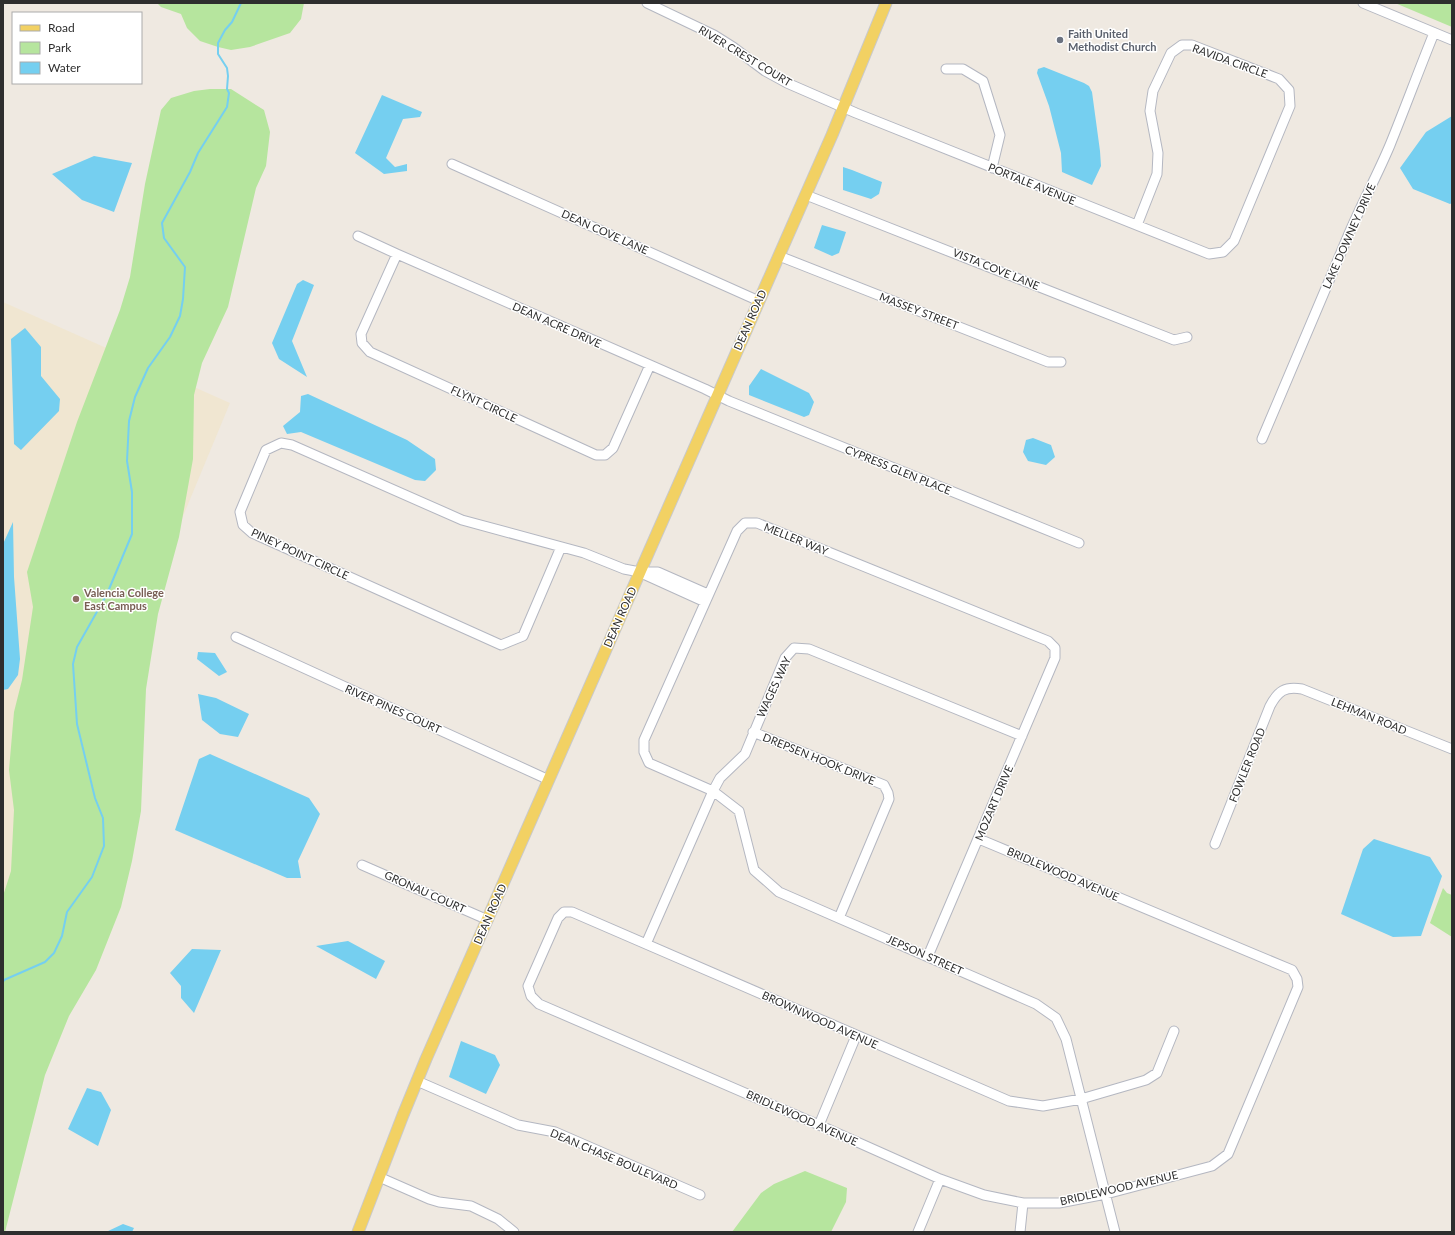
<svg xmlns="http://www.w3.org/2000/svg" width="1455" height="1235" viewBox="0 0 1455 1235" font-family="Lato,sans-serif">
  <rect width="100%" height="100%" fill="#efe9e1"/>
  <path fill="#f0e6d1" d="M3 302 230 403 3 950Z"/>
  <path fill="#b6e59e" d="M157 3H304L301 19 290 33 250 47 231 50 218 47 200 41 187 28 181 14 161 7Z
    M1395 3H1452V27Z
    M210 89H231L264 110 270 132 266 166 256 188 228 307 202 363 194 395 193 459 179 537 158 614 146 689 141 811 132 861 121 907 96 970 69 1016 45 1075 5 1232H3V896L11 871 14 810 9 770 14 712 22 680 33 607 27 572 77 422 120 310 130 277 145 184 161 110 171 98 194 91Z
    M1443 888 1447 893 1452 895V937L1430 923Z
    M805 1171 847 1188 846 1202 831 1232H732L761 1193 774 1184Z"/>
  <path fill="#75cff0" d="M1044 67 1084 83 1089 86 1092 92 1100 151 1101 166 1092 185 1062 172 1061 153 1049 106 1037 73 1038 69Z
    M382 95 422 112 420 117 403 119 386 158 395 167 407 164V171L384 174 355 153Z
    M1452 116V203L1450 204 1413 189 1400 168 1426 132Z
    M94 156 132 163 114 212 82 200 52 174Z
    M843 167 852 170 882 182 879 194 871 199 843 190Z
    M822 225 846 232 839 253 832 256 814 248Z
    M303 280 314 285 292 341 307 377 279 359 272 343 297 284Z
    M25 328 41 347V376L60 399 59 411 21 450 14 444 11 339Z
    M761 369 809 393 814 402 809 415 804 417 749 395V386Z
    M308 394 407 440 435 459 436 470 425 481 415 480 301 432 287 434 283 426 300 412 301 396Z
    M1033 438 1051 445 1055 457 1046 465 1028 461 1023 452 1026 440Z
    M13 522 14 577 20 659 18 675 8 689 3 690V544Z
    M198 652 215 653 227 672 219 676 197 659Z
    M198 694 216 698 249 714 238 737 220 734 202 720Z
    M210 754 309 798 320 814 298 861 301 878H287L175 830 199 759Z
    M1374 839 1430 857 1442 876 1421 936 1393 937 1341 914 1363 849Z
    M348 941 385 961 376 979 316 946Z
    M192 949 221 950 194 1013 181 998V986L170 973Z
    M461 1041 495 1055 500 1065 486 1094 449 1077Z
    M87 1088 101 1092 111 1110 98 1146 68 1129Z
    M123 1224 134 1228 132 1232H106Z"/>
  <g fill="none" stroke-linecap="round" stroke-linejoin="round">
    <path stroke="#75cff0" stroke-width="2" d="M3 982 4 980 45 962 54 953 62 936 67 912 92 877 104 846 103 818 95 798 77 724 73 664 77 647 107 594 132 534V492L127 461 129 421 135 397 148 368 170 337 180 316 183 299 185 267 164 238 162 223 190 172 198 153 227 107 229 93 227 89 228 76 227 68 218 54V43L225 30 232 22 241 3"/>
    <g stroke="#b4b7c1" stroke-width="11">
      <path id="minor" d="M647 3 714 35 733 47 765 71 787 83 856 113 1209 254 1223 252 1234 241 1290 106 1289 90 1279 79 1192 45H1182L1171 53 1153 91 1150 111 1158 153 1157 174 1137 225
        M1363 3 1452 40
        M946 69H963L983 81 1000 135 992 168
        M452 164 759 301
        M806 195 1174 340 1187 337
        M358 236 397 254 705 389 729 401 1079 543
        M397 254 361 334 362 343 370 352 596 455H605L613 448 650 365
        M779 256 1048 362H1061
        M1262 439C1291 372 1319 304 1348 236 1361 205 1377 176 1390 145 1405 108 1419 70 1434 33
        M561 547 523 636 501 645 252 533 243 525 240 512 266 450 281 443 292 445 462 520 584 553 624 569 640 572H658L708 594
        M641 573 705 602
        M236 637 549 780
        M753 732 884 785 888 793 889 799 839 918
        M979 839 1292 970 1297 979 1298 987 1228 1154 1212 1166 1106 1194 1059 1203H1023L984 1195 940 1179 819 1125 539 1004 531 996 528 986 558 918 564 912H572L1009 1101 1043 1106 1081 1099 1146 1080 1157 1073 1174 1031
        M1215 844 1270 706C1278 691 1285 686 1302 689L1452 749
        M362 865 488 920
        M646 944 713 791 720 778 745 754 785 658 794 648 809 649 1022 736
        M928 956 1055 658V648L1048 641 757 523H745L737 531 644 740V752L649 763 713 791 739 811 754 870 779 892 1036 1004 1056 1018 1066 1039 1115 1232
        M417 1081 518 1125 555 1132 700 1195
        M819 1125 856 1036
        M379 1177 429 1199 439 1202 471 1206 498 1219 514 1232
        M918 1232 940 1179
        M1020 1232 1023 1203"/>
    </g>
    <g stroke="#c9c9c9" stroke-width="13">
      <path id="major" d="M358 1232 403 1115 426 1059 832 135 886 3"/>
    </g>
    <use href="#minor" stroke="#fff" stroke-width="9"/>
    <use href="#major" stroke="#f2d163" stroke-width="11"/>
  </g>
  <circle fill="#6b7280" stroke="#fff" stroke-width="1.5" cx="1060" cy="40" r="4"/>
  <circle fill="#8d6e63" stroke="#fff" stroke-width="1.5" cx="76" cy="599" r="4"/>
  <g text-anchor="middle" stroke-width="3" stroke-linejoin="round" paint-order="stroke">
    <g font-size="11" font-weight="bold" fill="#5b616d" stroke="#fff" text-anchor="start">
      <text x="1068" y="38">Faith United<tspan x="1068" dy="13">Methodist Church</tspan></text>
    </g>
    <g font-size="11" fill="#2e2e2e" stroke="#fff">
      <text transform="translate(745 56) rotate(31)" y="4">RIVER CREST COURT</text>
      <text transform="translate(1230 61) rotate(20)" y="4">RAVIDA CIRCLE</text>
      <text transform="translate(1032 184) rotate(22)" y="4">PORTALE AVENUE</text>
      <text transform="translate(605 232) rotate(24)" y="4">DEAN COVE LANE</text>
      <text transform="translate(1349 236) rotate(-66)" y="4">LAKE DOWNEY DRIVE</text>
      <text transform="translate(996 269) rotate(22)" y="4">VISTA COVE LANE</text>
      <text transform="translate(919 311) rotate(21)" y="4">MASSEY STREET</text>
      <text transform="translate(750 320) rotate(-66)" y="4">DEAN ROAD</text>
      <text transform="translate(557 325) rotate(24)" y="4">DEAN ACRE DRIVE</text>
      <text transform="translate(484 404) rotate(25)" y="4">FLYNT CIRCLE</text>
      <text transform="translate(898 470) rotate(22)" y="4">CYPRESS GLEN PLACE</text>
      <text transform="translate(796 539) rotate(22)" y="4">MELLER WAY</text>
      <text transform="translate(300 554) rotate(25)" y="4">PINEY POINT CIRCLE</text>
      <text transform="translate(620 617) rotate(-66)" y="4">DEAN ROAD</text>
      <text transform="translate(774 687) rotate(-65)" y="4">WAGES WAY</text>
      <text transform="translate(393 709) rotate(24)" y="4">RIVER PINES COURT</text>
      <text transform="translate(1369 716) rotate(22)" y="4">LEHMAN ROAD</text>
      <text transform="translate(819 759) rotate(22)" y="4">DREPSEN HOOK DRIVE</text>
      <text transform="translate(1247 765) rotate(-68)" y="4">FOWLER ROAD</text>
      <text transform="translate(994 803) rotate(-67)" y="4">MOZART DRIVE</text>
      <text transform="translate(1063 874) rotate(23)" y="4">BRIDLEWOOD AVENUE</text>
      <text transform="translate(425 892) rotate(24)" y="4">GRONAU COURT</text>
      <text transform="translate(490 914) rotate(-66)" y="4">DEAN ROAD</text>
      <text transform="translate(925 955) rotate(24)" y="4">JEPSON STREET</text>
      <text transform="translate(820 1020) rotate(24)" y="4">BROWNWOOD AVENUE</text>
      <text transform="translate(802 1118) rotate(24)" y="4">BRIDLEWOOD AVENUE</text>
      <text transform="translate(614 1159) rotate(23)" y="4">DEAN CHASE BOULEVARD</text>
      <text transform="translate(1119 1188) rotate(-13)" y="4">BRIDLEWOOD AVENUE</text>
    </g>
    <g font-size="11" font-weight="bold" fill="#785e54" stroke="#fff" text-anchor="start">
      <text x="84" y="597">Valencia College<tspan x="84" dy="13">East Campus</tspan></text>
    </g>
  </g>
  <rect width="1455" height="1235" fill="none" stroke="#2e2e2e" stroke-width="8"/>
  <rect x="12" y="12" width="130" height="72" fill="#ffffff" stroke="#ababab"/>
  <rect x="20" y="25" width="20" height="6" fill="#f2d163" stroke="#ababab"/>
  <text x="48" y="32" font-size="12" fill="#2e2e2e">Road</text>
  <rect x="20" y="42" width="20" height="12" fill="#b6e59e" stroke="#ababab"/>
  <text x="48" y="52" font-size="12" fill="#2e2e2e">Park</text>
  <rect x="20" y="62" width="20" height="12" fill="#75cff0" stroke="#ababab"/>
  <text x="48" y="72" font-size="12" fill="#2e2e2e">Water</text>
</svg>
